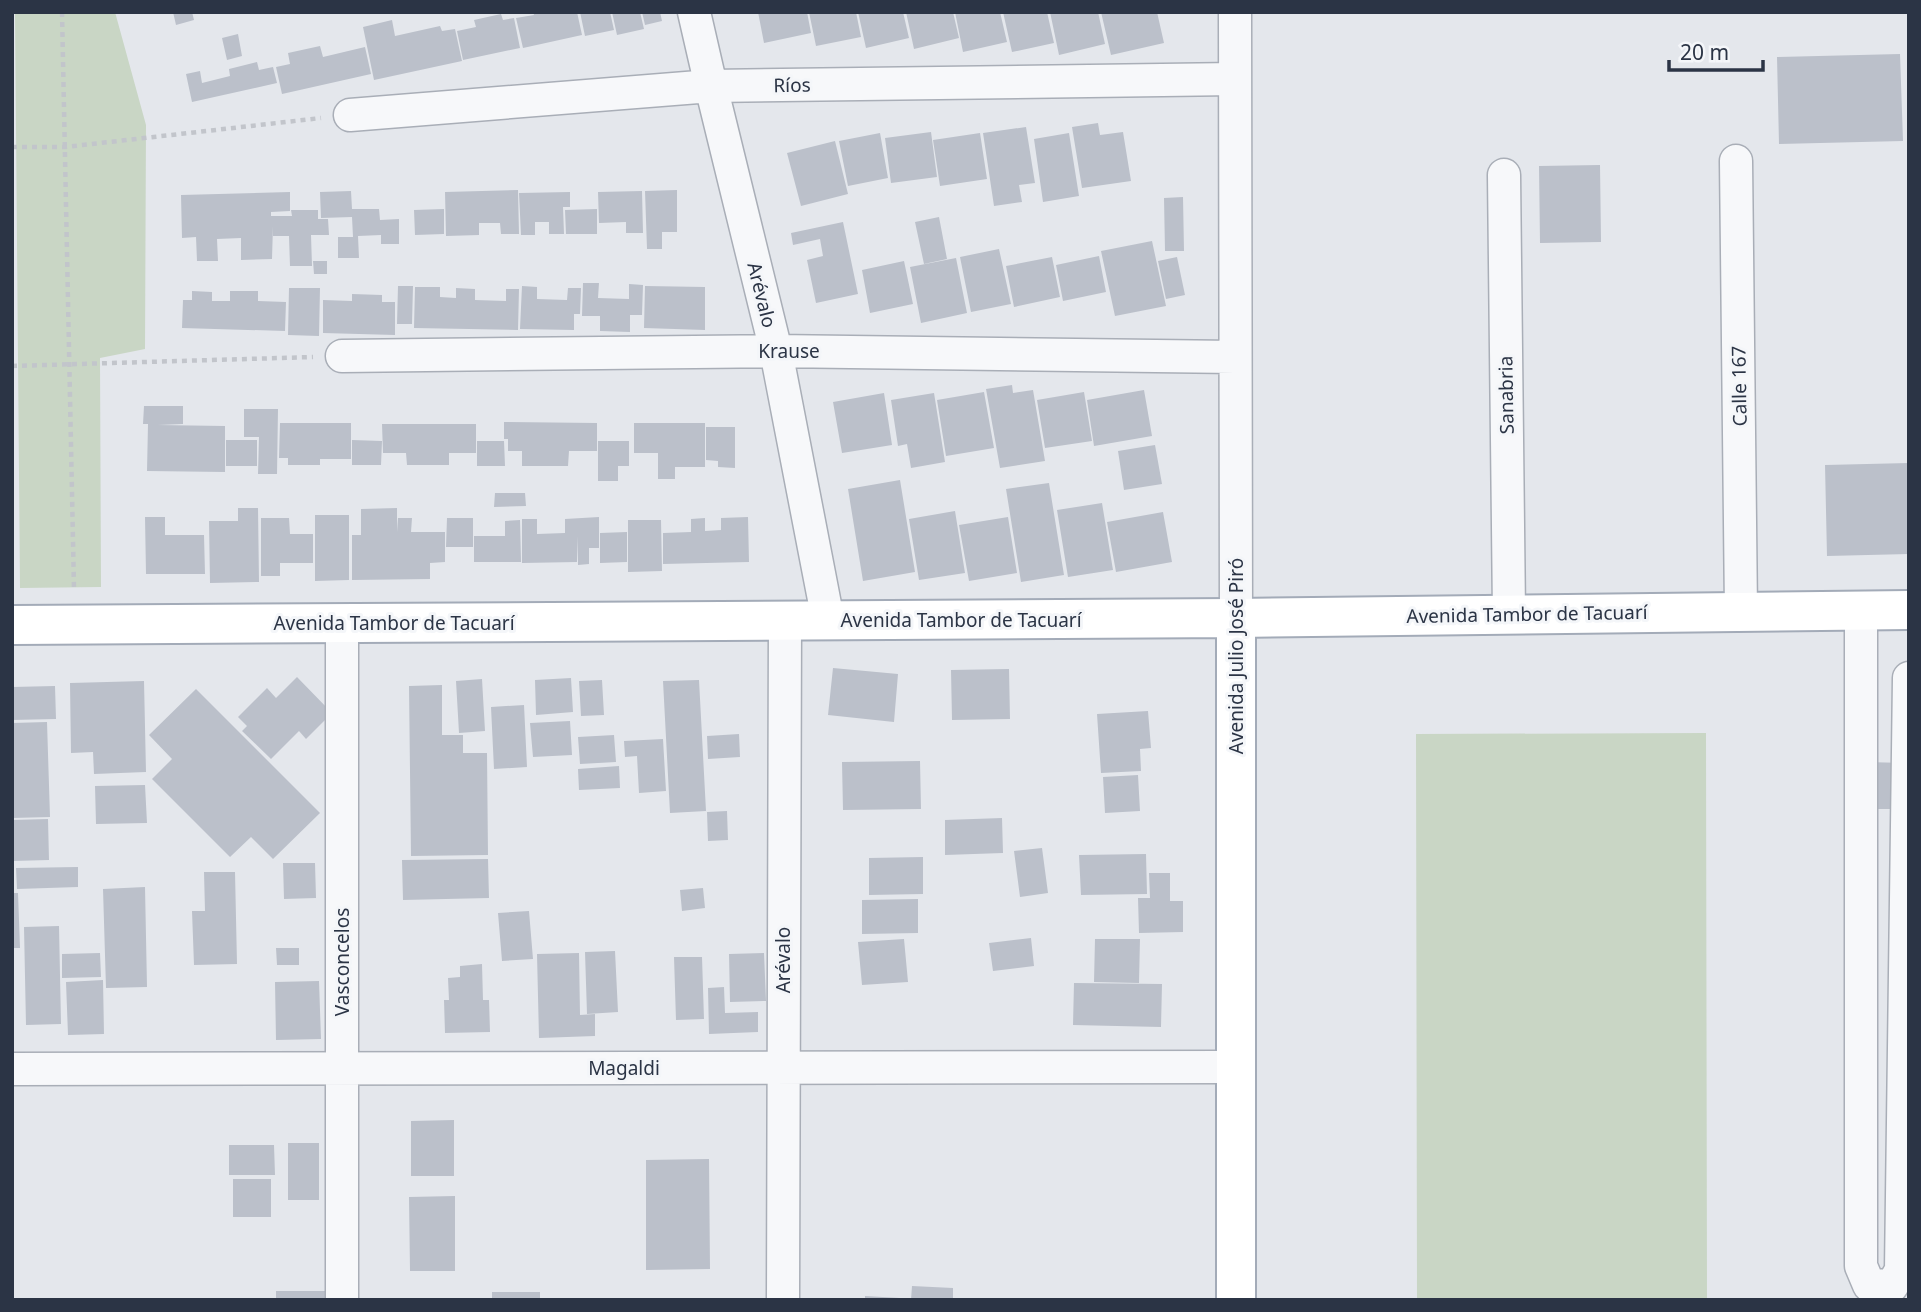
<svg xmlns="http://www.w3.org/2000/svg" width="1921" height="1312" viewBox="0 0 1921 1312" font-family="'Noto Sans',sans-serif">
  <rect width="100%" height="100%" fill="#e4e7ec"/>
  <path fill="#c9d6c5" d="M15 12H115L146 125 145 349 100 358 101 587 20 588Z
    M1706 733 1707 1300H1417L1416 734Z"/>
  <path fill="#bbc0ca" d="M173 12H192L194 20 176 25Z
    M533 12H577L582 35 523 48 516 18 534 15Z
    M580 12H610L614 30 585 36Z
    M612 12H640L644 29 617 35Z
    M642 12H660L662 21 645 25Z
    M758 12H807L811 33 764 43Z
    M809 12H856L861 37 816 46Z
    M858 12H903L909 38 866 48Z
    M906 12H953L959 38 914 49Z
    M955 12H1000L1007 42 963 52Z
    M1003 12H1047L1054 43 1012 52Z
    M1050 12H1098L1105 44 1059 55Z
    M1101 12H1157L1164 43 1111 55Z
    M501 14 503 20 514 18 520 48 463 60 457 31 476 27 474 20Z
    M392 20 395 36 440 26 442 31 455 29 462 61 374 80 363 27Z
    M238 34 242 56 227 60 222 38Z
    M320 46 323 57 365 47 371 74 282 94 276 67 290 64 288 53Z
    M1900 54 1903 141 1779 144 1777 57Z
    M257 62 259 70 273 67 277 83 192 102 186 74 200 71 202 83 230 76 229 69Z
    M1098 123 1100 135 1123 132 1131 181 1082 188 1072 127Z
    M1026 127 1035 183 1019 185 1022 202 994 206 983 133Z
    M931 132 937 177 891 183 885 138Z
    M880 133 888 178 848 186 839 141Z
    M980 133 987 179 940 186 933 140Z
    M1069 133 1079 196 1043 202 1034 139Z
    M835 141 848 194 801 206 787 153Z
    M1600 165 1601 242 1540 243 1539 166Z
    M518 190 519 234H501L500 223H479V235L446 236 445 192Z
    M677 190V232H662V249H647L645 191Z
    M351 191 352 209H379L380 220 399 219V244H381V235L358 236 359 258H338V237H353L352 217 321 218 320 192Z
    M642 191 643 233H626V222L599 223 598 192Z
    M290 192V211L271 212V216H292L291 210H318V219H328L329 235H311L312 266H290L289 236H273V226L272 259 241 260V238L217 239 218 261H197L196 237 182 238 181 195Z
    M570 192V207H563L564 234H549V222H535V235H521L519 193Z
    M1183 197 1184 251H1165L1164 198Z
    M444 209V234L415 235 414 210Z
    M597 209V234H566L565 210Z
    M939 217 947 259 924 264 915 222Z
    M843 222 858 294 816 303 807 260 823 256 820 239 793 245 791 233Z
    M1152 241 1166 306 1115 316 1101 251Z
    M999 249 1011 304 971 312 960 257Z
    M1099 256 1106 292 1063 301 1056 265Z
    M1052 257 1060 297 1014 307 1006 266Z
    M1177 257 1185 295 1166 299 1158 261Z
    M956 258 967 313 921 323 910 267Z
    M313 261H327V274H314Z
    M904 261 913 304 870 313 862 270Z
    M583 283H599L598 298 629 299V284L643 285 642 315H630V332L600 331V316H582Z
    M398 286H413L412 324H397Z
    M522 286 537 287V299L567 300 568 288H581L580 314H574V330L520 329Z
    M645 286 705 287V330L644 328Z
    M415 287H440V297L456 298V288L475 289V300L506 301V289H519L518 330 414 328Z
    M289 288H320L319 336 288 335Z
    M192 291 212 292V301H230V291H258V301L286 302 285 331 182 328 183 300H192Z
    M352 294 382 295V302H395V335L323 333V300L352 301Z
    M1012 385 1013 393 1033 390 1045 461 1000 468 986 389Z
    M1144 390 1152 436 1094 446 1087 400Z
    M984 392 994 448 946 456 937 400Z
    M1084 392 1092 441 1045 448 1037 400Z
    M884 393 892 445 842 453 833 402Z
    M934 393 945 462 911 468 907 444 898 446 891 400Z
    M144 406H183V424L158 425 225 426V472L147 471 148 424H143Z
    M244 409H278L277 474H258L259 437H244Z
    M504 422 597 423V451H569L568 466H522V451H508V439H504Z
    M280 423H351V459H320V465H288V458H279Z
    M634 423H705V467H675V479H658V453H634Z
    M382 424H476V453H449V465H407L406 453H383Z
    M706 427H735V468L718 467V461L706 460Z
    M226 440H257V466H226Z
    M352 440 382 441 381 465H352Z
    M477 441H504L505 466H477Z
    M598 441H629V466H618V481H598Z
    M1155 445 1162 484 1124 490 1118 451Z
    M1909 463V554L1827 556 1825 465Z
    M900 480 915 572 863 581 848 489Z
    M1049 483 1064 575 1021 582 1006 489Z
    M495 493H525L526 506 494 507Z
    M1102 503 1113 570 1068 577 1057 510Z
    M238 508H258L259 582 210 583 209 521H238Z
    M397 508V532L398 518H412L411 532H445V562L430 563V579L352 580V535H361V509Z
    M955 511 965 573 919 580 909 519Z
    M1163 512 1172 562 1116 572 1107 522Z
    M315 515H349V580L315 581Z
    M145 517H165V535H204L205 574H146Z
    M599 517V548H589V564L578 565V536L577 562 522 563V519H537V534L565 533V519Z
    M748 517 749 562 663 564V533L691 532V519L705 518V531L721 530V518Z
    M1008 517 1017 573 969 581 959 525Z
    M261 518H289L290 534H313V563H280V576H261Z
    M447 518H473V547H446Z
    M520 520 521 562H474V536H505V521Z
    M628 520H661L662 571 628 572Z
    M627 532V562L600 563V533Z
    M833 668 898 674 894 722 828 715Z
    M1009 669 1010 719 952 720 951 670Z
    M297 677 332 713 306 739 299 731 271 759 242 731 247 726 238 717 267 688 276 698Z
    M571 678 573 712 536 715 535 680Z
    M482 679 485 731 459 733 456 681Z
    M602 680 604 715 581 716 579 681Z
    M699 680 706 811 670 813 663 681Z
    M144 681 146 772 94 774 93 752 71 753 70 683Z
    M442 685V735H463V753H487L488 855 411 856 409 686Z
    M55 686 56 719 12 720V687Z
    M196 689 320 813 273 859 251 837 230 857 152 779 172 759 149 735Z
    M524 705 527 767 494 769 491 707Z
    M1148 711 1151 748 1140 749 1141 771 1101 773 1097 714Z
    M570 721 572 755 533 757 530 723Z
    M47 722 50 817 12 818V723Z
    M739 734 740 757 708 759 707 736Z
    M614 735 616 762 580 764 578 737Z
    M663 739 666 791 639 793 637 756 625 757 624 741Z
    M920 761 921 809 843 810 842 762Z
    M1866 762 1905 763 1904 809H1866Z
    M619 766 620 788 579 790 578 769Z
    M1138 775 1140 811 1105 813 1103 777Z
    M145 785 147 823 96 824 95 786Z
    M727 811 728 840 708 841 707 812Z
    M1002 818 1003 853 945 855V820Z
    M48 819 49 860 12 861V820Z
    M1042 848 1048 893 1020 897 1014 851Z
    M1146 854 1147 894 1081 895 1079 855Z
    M923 857V894L869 895V858Z
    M488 859 489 898 403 900 402 860Z
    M283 863H315L316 898 284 899Z
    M78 867V887L17 889 16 868Z
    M204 872H235L237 964 194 965 192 911H205Z
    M1149 873H1170V901H1183V932L1139 933 1138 898H1150Z
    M145 887 147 987 106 988 103 889Z
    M703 888 705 908 682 911 680 890Z
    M12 893H18L20 948H12Z
    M918 899V933L862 934V900Z
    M529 911 533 959 502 961 498 913Z
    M59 926 61 1024 26 1025 24 927Z
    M1031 938 1034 966 993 971 989 943Z
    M904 939 908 982 862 985 858 942Z
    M1095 939H1140L1139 983 1094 982Z
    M276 948H299V965H277Z
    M615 951 618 1012 587 1014 585 952Z
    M100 953 101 977 62 978V954Z
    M579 953 580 1015 595 1014V1036L539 1038 537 954Z
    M764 953 766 1001 730 1002 729 954Z
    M674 957H702L704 1019 676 1020Z
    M482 964 483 1000H489L490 1032 445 1033 444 1000H449L448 978 460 977V966Z
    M103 980 104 1034 68 1035 66 982Z
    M319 981 321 1039 276 1040 275 982Z
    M1074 983 1162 984 1161 1027 1073 1025Z
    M724 987 725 1013 758 1012V1032L709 1034 708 988Z
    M454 1120V1176H411V1121Z
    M288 1143H319V1200H288Z
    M229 1145H274L275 1175H229Z
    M709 1159 710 1269 646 1270V1160Z
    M233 1179H271V1217H233Z
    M455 1196V1271H410L409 1197Z
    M912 1286 953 1288V1300H911Z
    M276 1291H328V1300H276Z
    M492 1292H540V1300H492Z
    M865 1296 900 1298V1300H865Z"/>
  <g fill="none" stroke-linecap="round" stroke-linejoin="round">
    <g stroke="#a9aeb7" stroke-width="35">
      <path id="minor" d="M694 12 711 86 776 351 828 620
        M1235 12 1236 618
        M350 115 711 86 1235 79
        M1736 161 1741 612
        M1504 175 1509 614
        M342 356 776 351 1235 357
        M1861 610V1266L1869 1285 1892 1286 1901 1270 1909 678
        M342 623V1300
        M12 1069 1236 1067
        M783 1300 785 620"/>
    </g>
    <g stroke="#a3abb8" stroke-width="42">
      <path id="major" d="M1236 618V1300
        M12 625 1236 618 1909 610"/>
    </g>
    <path stroke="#c2c5cb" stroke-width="4.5" stroke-dasharray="5 5" stroke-linecap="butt" d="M62 12 74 589
      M12 147H65L321 118
      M12 366 313 357"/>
    <use href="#minor" stroke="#f7f8fa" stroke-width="32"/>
    <use href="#major" stroke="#fff" stroke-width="38"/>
  </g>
  <g text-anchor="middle" stroke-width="6" stroke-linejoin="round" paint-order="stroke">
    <g font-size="19" fill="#2b3445" stroke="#f4f6f9">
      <text transform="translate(792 85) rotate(-1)" y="7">Ríos</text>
      <text transform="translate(762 295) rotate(76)" y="7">Arévalo</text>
      <text x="789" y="358">Krause</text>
      <text transform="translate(1739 386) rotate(-91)" y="7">Calle 167</text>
      <text transform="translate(1506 395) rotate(-91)" y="7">Sanabria</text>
      <text transform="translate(1527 614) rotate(-1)" y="7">Avenida Tambor de Tacuarí</text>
      <text x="961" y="627">Avenida Tambor de Tacuarí</text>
      <text x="394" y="630">Avenida Tambor de Tacuarí</text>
      <text transform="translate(1236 656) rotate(-90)" y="7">Avenida Julio José Piró</text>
      <text transform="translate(783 960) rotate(-90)" y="7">Arévalo</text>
      <text transform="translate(342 962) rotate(-90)" y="7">Vasconcelos</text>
      <text x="624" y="1075">Magaldi</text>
    </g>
  </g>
  <rect width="1921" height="1312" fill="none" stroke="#2b3445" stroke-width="28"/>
  <path d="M1669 60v10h94v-10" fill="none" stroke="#2b3445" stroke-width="3.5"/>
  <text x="1680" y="60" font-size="21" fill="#2b3445" stroke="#f4f6f9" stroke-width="5" paint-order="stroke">20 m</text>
</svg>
